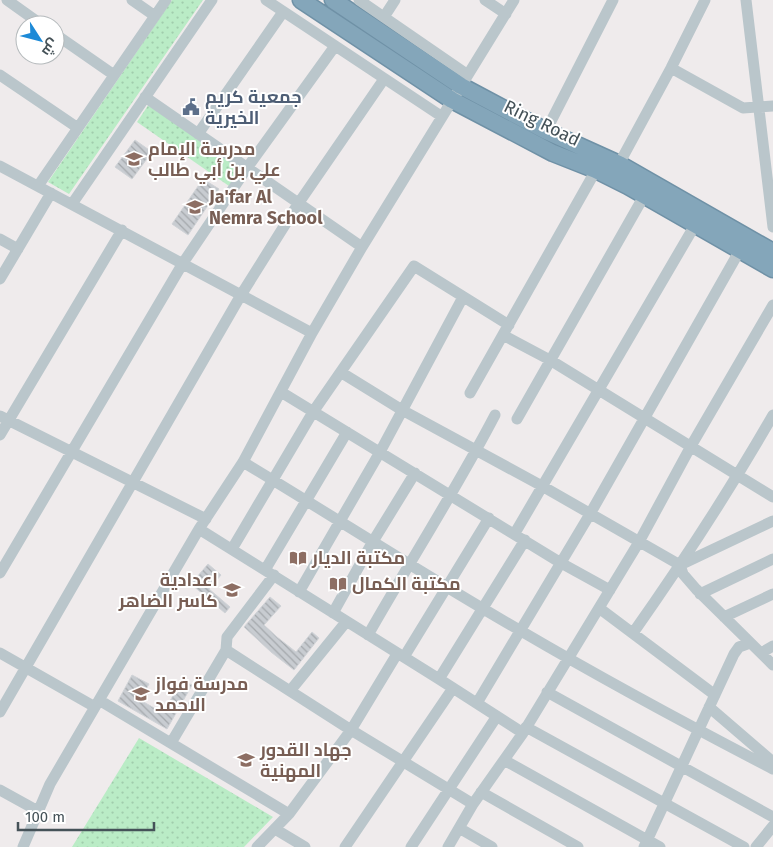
<svg xmlns="http://www.w3.org/2000/svg" width="773" height="847" viewBox="0 0 773 847" font-family="'Fira Sans',Cairo,sans-serif">
  <defs>
    <pattern id="park-dots" width="8" height="8" patternUnits="userSpaceOnUse" patternTransform="scale(1.25)"><rect width="8" height="8" fill="#baecc6"/><path d="M2 2h.1M6 6h.1" fill="none" stroke="#a1ccac" stroke-width="1.8" stroke-linecap="round"/></pattern>
    <pattern id="building-back-hatch" width="6" height="6" patternUnits="userSpaceOnUse" patternTransform="scale(1.25)"><rect width="6" height="6" fill="#c8ccd1"/><path d="M-1 5l2 2M0 0l6 6M5-1l2 2" fill="none" stroke="#a4a8ac"/></pattern>
  </defs>
  <rect width="100%" height="100%" fill="#efebec"/>
  <path fill="url(#park-dots)" d="M172 0H203L69 194 48 182Z
    M149 104 242 167 229 186 137 122Z
    M139 738 273 817 244 847H72Z"/>
  <path fill="url(#building-back-hatch)" stroke="#d0d3d7" d="M135 140 152 152 132 179 115 167Z
    M203 179 219 189 188 235 172 224Z
    M208 564 221 575 209 589 230 607 225 613 191 584Z
    M270 597 281 606 264 625 277 637 296 652 312 632 319 638 294 670 271 652 244 627Z
    M132 675 149 684 140 700 163 713 182 680 192 685 167 729 118 701Z"/>
  <g fill="none" stroke-linecap="round" stroke-linejoin="round">
    <g stroke="#6f91a6" stroke-width="19">
      <path id="highway" d="M301 0 452 100 553 153 596 170 628 186 773 269
        M333 0 461 86 546 131 619 164 773 252"/>
    </g>
    <path stroke="#bac6cb" stroke-width="11" d="M7 0 42 25
      M132 0 155 16
      M266 0 441 116
      M359 0 468 75
      M485 0 506 14
      M746 0 773 227
      M384 17 395 0
      M55 34 114 75
      M671 68 743 108 773 106
      M0 75 78 128
      M145 97 362 247
      M546 131 613 0
      M198 134 283 12
      M619 164 671 68 705 0
      M0 166 312 333
      M38 186 166 0
      M72 204 212 0
      M0 239 18 249
      M0 279 51 193
      M503 335 550 360 773 497
      M342 373 402 410 542 486 680 565 773 521
      M281 392 561 563 610 590
      M470 393 596 170
      M0 416 206 519
      M517 419 644 196
      M0 435 122 230
      M243 462C336 518 427 577 521 631 603 679 688 725 773 769
      M199 529 439 679 523 733
      M515 533 695 225
      M232 549 313 412 414 266 509 325
      M680 565 683 574 696 589 773 665
      M265 570 347 432
      M0 573 183 263 247 168 335 46
      M299 592 380 452 463 297
      M700 594 773 559
      M599 608 715 695
      M333 613 372 543 415 473
      M724 617 773 594
      M633 633C683 562 730 490 773 415
      M368 635C410 561 456 490 495 415
      M226 650 227 637 274 575
      M0 653 95 707
      M761 653 773 646
      M404 657 489 518
      M439 679 525 540
      M290 691 346 622
      M547 692 773 817
      M99 700 289 814
      M477 703 590 514 740 250
      M709 707 773 762
      M0 712 241 295 298 204 384 79
      M526 727 744 847
      M171 743 226 650 351 730 473 804
      M504 760 660 847
      M0 790 38 811
      M481 792 578 847
      M459 828 492 847
      M275 829 305 847
      M23 847 50 784 199 529 243 462 312 333 362 247 514 0
      M257 847 289 814 351 730 397 654
      M345 847 453 688
      M411 847 497 716
      M448 847 473 804 523 733 639 542 691 446 773 305
      M644 847 734 654 739 647 750 643
      M756 847 773 826"/>
    <use href="#highway" stroke="#84a6ba" stroke-width="16"/>
  </g>
  <defs>
    <g id="civic-bare" transform="scale(1.35)"><path d="M-.6-6.5H3V-4.5H.6V-3L4-1V1h2V6H-6V1h2V-1L-.6-3ZM-1.2 2.5V6h2.4V2.5Z" fill="#5c6f8a" stroke="#fff" stroke-width="2.5" paint-order="stroke"/></g>
    <g id="school-bare" transform="scale(1.35)"><path d="M0-5L7-2L0 1L-7-2ZM-4 1L0 2.5L4 1V4Q0 6-4 4Z" fill="#8d6e63" stroke="#fff" stroke-width="2.5" paint-order="stroke"/></g>
    <g id="library-bare" transform="scale(1.35)"><path d="M-6-4Q-3-5.5-.7-3.5V5Q-3 3-6 4ZM6-4Q3-5.5 .7-3.5V5Q3 3 6 4Z" fill="#8d6e63" stroke="#fff" stroke-width="2.5" paint-order="stroke"/></g>
  </defs>
  <g fill-rule="evenodd">
    <use href="#civic-bare" x="191" y="107"/>
    <use href="#school-bare" x="134" y="159"/>
    <use href="#school-bare" x="195" y="207"/>
    <use href="#library-bare" x="298" y="558"/>
    <use href="#library-bare" x="338" y="584"/>
    <use href="#school-bare" x="232" y="590"/>
    <use href="#school-bare" x="141" y="694"/>
    <use href="#school-bare" x="246" y="760"/>
  </g>
  <g text-anchor="middle" stroke-width="4" stroke-linejoin="round" paint-order="stroke">
    <g font-size="18" font-weight="bold" fill="#4e5e75" stroke="#fff" text-anchor="start">
      <text x="205" y="103">جمعية كريم<tspan x="205" dy="21">الخيرية</tspan></text>
    </g>
    <g font-size="18" fill="#455258" stroke="#fff">
      <text transform="translate(542 123) rotate(26)" y="6">Ring Road</text>
    </g>
    <g font-size="18" font-weight="bold" fill="#785e54" stroke="#fff" text-anchor="start">
      <text x="148" y="155">مدرسة الإمام<tspan x="148" dy="21">علي بن أبي طالب</tspan></text>
      <text x="209" y="203">Ja'far Al<tspan x="209" dy="21">Nemra School</tspan></text>
      <text x="312" y="564">مكتبة الديار</text>
      <text x="218" y="586" text-anchor="end">اعدادية<tspan x="218" dy="21">كاسر الضاهر</tspan></text>
      <text x="352" y="590">مكتبة الكمال</text>
      <text x="155" y="690">مدرسة فواز<tspan x="155" dy="21">الاحمد</tspan></text>
      <text x="260" y="756">جهاد القدور<tspan x="260" dy="21">المهنية</tspan></text>
    </g>
  </g>
  <g transform="translate(40 40) rotate(126)"><circle r="24" fill="#ffffff" stroke="#b5babc"/>
  <path d="M0-4L9 19L0 12L-9 19Z" fill="#1d8ad7"/>
  <text y="-8" font-size="14" font-weight="bold" text-anchor="middle" fill="#455258">ش</text>
  </g>
  <path d="M18 822v8h136v-8" fill="none" stroke="#455258" stroke-width="2.5"/>
  <text x="25" y="822" font-size="15" fill="#455258" stroke="#ffffff" stroke-width="4" paint-order="stroke">100 m</text>
</svg>
